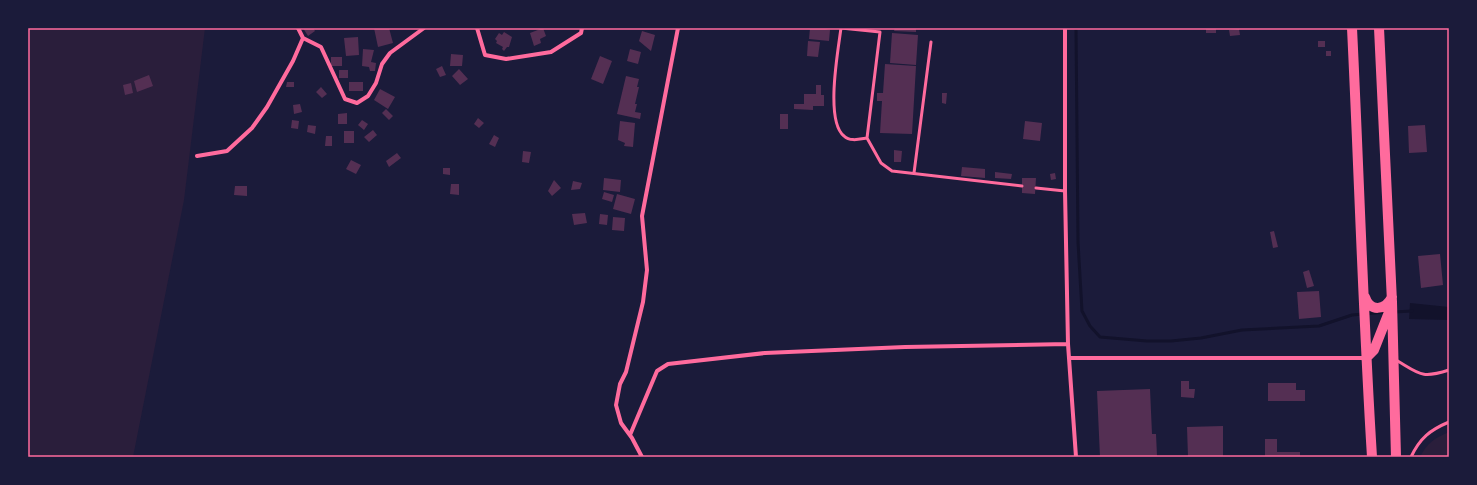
<svg xmlns="http://www.w3.org/2000/svg" width="1477" height="485" viewBox="0 0 1477 485" font-family="'Noto Serif',serif">
  <rect width="100%" height="100%" fill="#1b1b3a"/>
  <path fill="#2a1e3b" d="M28 28H205L184 200 133 457H28Z
    M1449 432V457H1420C1427 443 1435 438 1449 432Z"/>
  <path fill="#12122b" d="M1410 303 1449 307V320L1409 319Z"/>
  <g fill="none" stroke-linecap="round" stroke-linejoin="round">
    <path stroke="#12122b" stroke-width="3" d="M1076 28 1078 242 1082 311 1090 326 1100 337 1147 341H1171L1201 338 1242 330 1319 326 1352 315 1386 312
      M1394 312 1412 311"/>
  </g>
  <path fill="#542f53" d="M303 28H313L315 31 308 36Z
    M374 28H389L393 43 378 47Z
    M543 28 546 36 540 39 541 43 534 46 530 33Z
    M810 28H825V29L830 30 829 41 809 39Z
    M895 28H916V32L894 31Z
    M1206 28H1216V33H1206Z
    M1239 29 1240 35 1230 36 1229 30Z
    M642 31 655 35 651 51 639 41Z
    M504 32 512 37 509 47H507L504 51 502 49 503 47 496 43 497 41 495 39 499 33 502 35Z
    M892 33 918 35 916 65 890 63Z
    M358 37 359 55 346 56 344 38Z
    M808 41 820 42 818 57 807 56Z
    M1318 41H1325V47H1318Z
    M363 49 374 50 371 62 376 63 375 71H370L369 67 362 66Z
    M630 49 641 52 638 64 627 61Z
    M1326 51H1331V56H1326Z
    M451 54 463 55 462 66H450Z
    M600 56 612 61 603 84 591 79Z
    M331 57H342V66H331Z
    M885 64 916 66 912 134 880 133 882 101H877V93H883Z
    M442 66 446 75 440 77 436 69Z
    M459 69 468 79 460 85 452 76Z
    M339 70H348V78H339Z
    M149 75 153 86 137 92 134 81Z
    M626 76 639 79 637 87H639L635 104H637L635 112 641 113 640 119 617 114Z
    M287 82H294V87H286Z
    M349 82H363V91H349Z
    M131 83 133 93 125 95 123 85Z
    M816 85H821V95H824V106H813V110L794 109V104H804V94H816Z
    M321 87 327 94 322 98 316 92Z
    M380 89 395 97 388 109 374 100Z
    M942 93H947L946 104 942 103Z
    M300 104 302 112 294 114 293 105Z
    M386 109 393 116 389 120 382 113Z
    M347 113V124H338V114Z
    M780 114H788V129H780Z
    M478 118 484 123 479 128 474 124Z
    M292 120 299 121 298 129 291 128Z
    M362 120 368 124 364 130 358 125Z
    M620 121 635 123 633 147 624 146 625 143 618 140Z
    M1025 121 1042 123 1040 141 1023 139Z
    M308 125 316 126 315 134 307 132Z
    M1425 125 1427 152 1409 153 1408 126Z
    M373 130 377 135 369 142 364 137Z
    M344 131H354V143H344Z
    M494 135 499 138 495 147 489 144Z
    M326 136H332V146H325Z
    M894 150 902 151 901 162H894Z
    M523 151 531 152 529 163 522 162Z
    M397 153 401 158 389 167 386 161Z
    M351 160 361 165 356 174 346 169Z
    M962 167 985 169V178L961 176Z
    M443 168H450V175L443 174Z
    M995 172 1012 174 1011 179 995 178Z
    M1055 173 1056 179 1051 180 1050 174Z
    M604 178 621 180 620 192 603 190Z
    M1022 178H1036L1035 194 1022 193Z
    M554 180 561 188 552 196 548 191Z
    M573 181 582 183 580 189 571 190Z
    M451 184H459V195L450 194Z
    M235 186H247V196L234 195Z
    M604 192 614 195 612 202 602 199Z
    M617 194 635 199 631 214 613 209Z
    M585 213 587 223 574 225 572 214Z
    M600 214 608 215 607 225 599 224Z
    M613 217 625 218 624 231 612 230Z
    M1274 231 1278 247 1273 248 1270 232Z
    M1440 254 1443 285 1421 288 1418 256Z
    M1309 270 1314 286 1307 288 1303 272Z
    M1319 291 1321 317 1299 319 1297 292Z
    M1181 381H1189V389H1195L1194 398 1181 397Z
    M1268 383H1296V390H1305V401H1268Z
    M1150 389 1152 434H1156L1157 456 1100 457 1097 391Z
    M1223 426V457H1188L1187 427Z
    M1265 439H1277V452H1300V457H1265Z"/>
  <g fill="none" stroke-linecap="round" stroke-linejoin="round">
    <path stroke="#ff6b9d" stroke-width="3" d="M867 138C860 139 850 142 844 136 825 121 838 51 841 28L880 32 867 138 881 163 892 171 1022 186
      M914 173 931 42
      M1036 188 1065 191
      M1396 360C1420 374 1421 379 1449 370
      M1411 457C1420 438 1430 430 1449 422"/>
    <path stroke="#ff6b9d" stroke-width="4" d="M298 28 303 38 321 47 345 99 357 103 368 96 376 83 382 64 390 53 424 28
      M477 28 485 55 506 59 551 52 581 33 582 28
      M1065 28V191L1068 344 1076 457
      M197 156 227 151 252 128 267 107 293 61 303 38
      M1070 358H1365
      M630 435 657 371 668 364 765 353 905 347 1068 344
      M642 457 632 438 621 423 616 405 620 384 626 372 643 302 647 270 642 216 678 28"/>
    <path stroke="#ff6b9d" stroke-width="10" d="M1352 28C1359 171 1363 314 1372 457
      M1379 28 1392 302 1396 457
      M1365 297C1370 312 1385 311 1392 297
      M1366 358 1374 350 1391 307"/>
  </g>
  <rect width="1477" height="485" fill="none" stroke="#1b1b3a" stroke-width="58"/>
  <rect x="29" y="29" width="1419" height="427" fill="none" stroke="#ff6b9d" stroke-width="1.5"/>
</svg>
